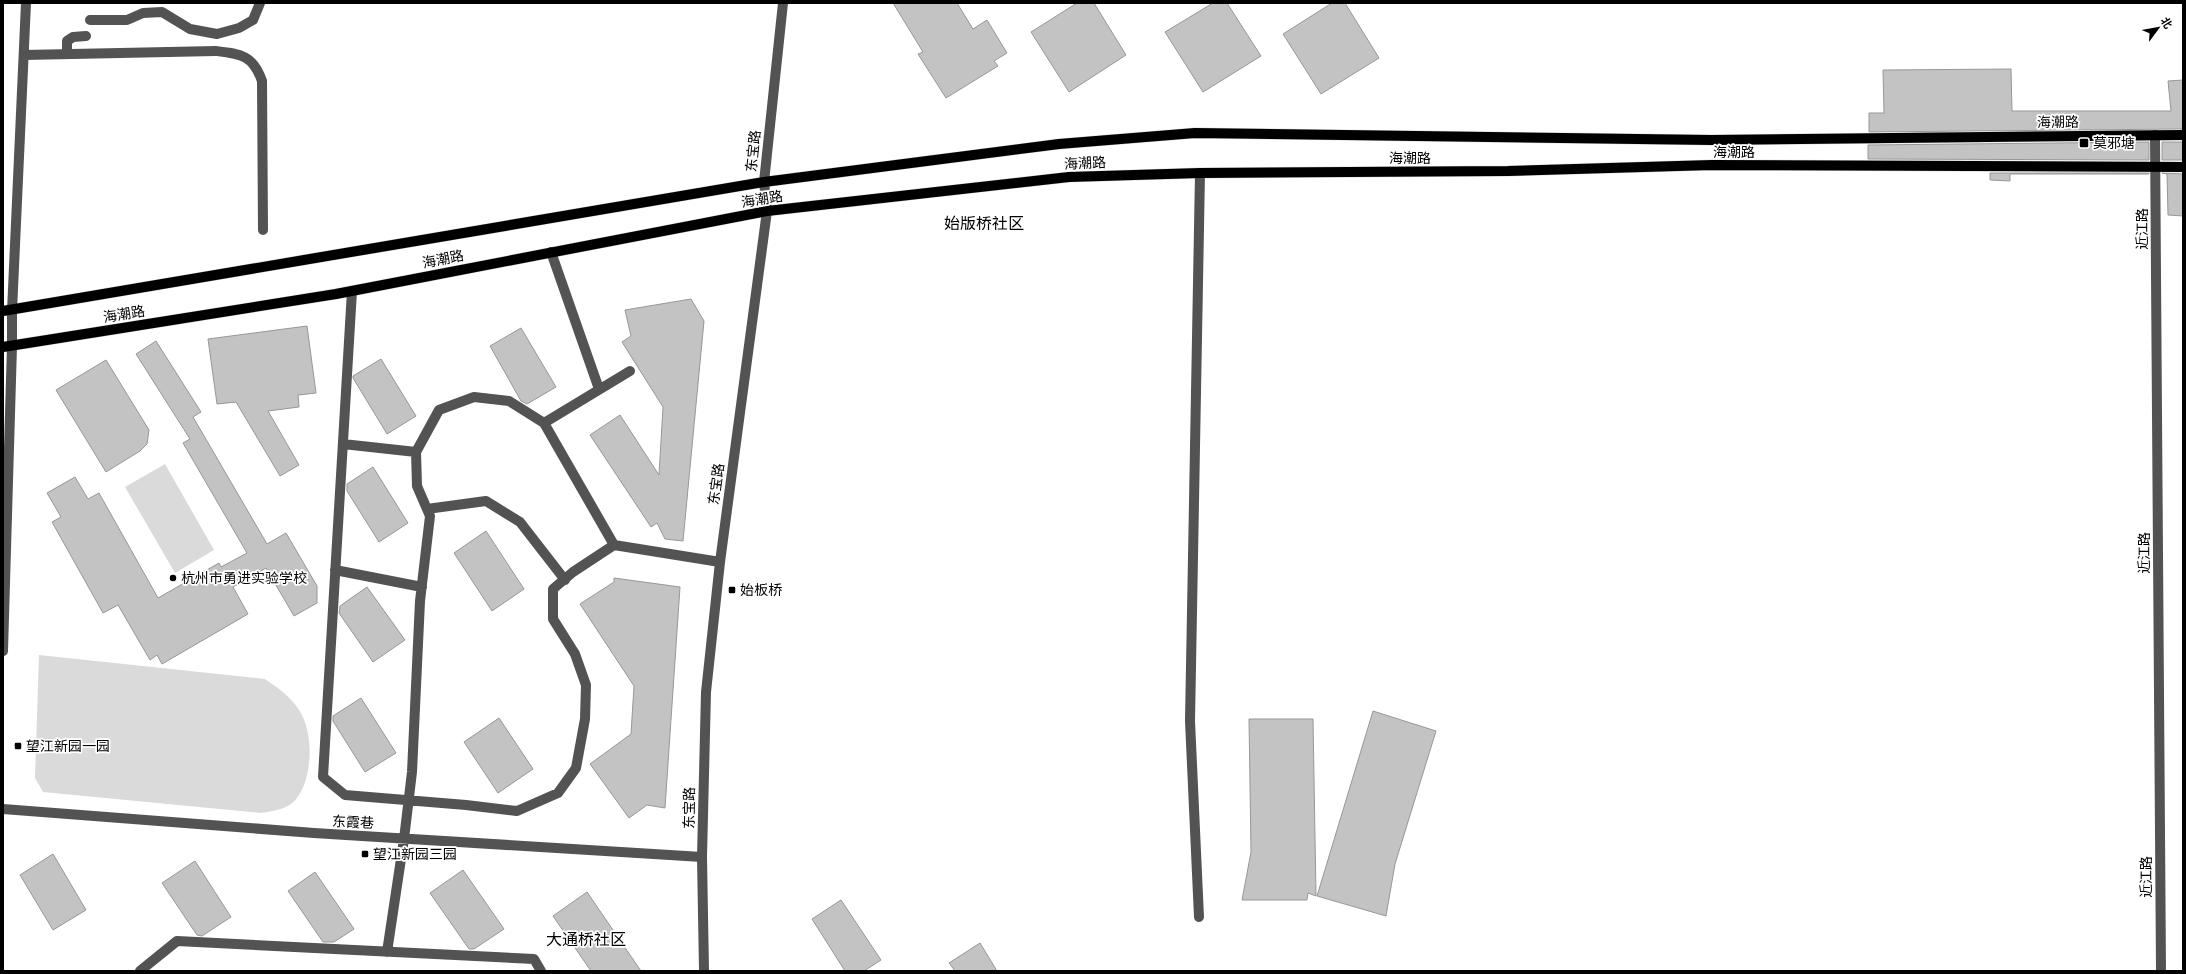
<svg xmlns="http://www.w3.org/2000/svg" width="2186" height="974" viewBox="0 0 2186 974" font-family="'Fira Sans','Noto Sans SC',sans-serif">
  <rect width="100%" height="100%" fill="#fff"/>
  <path fill="#dadada" d="M165 464 214 550 175 573 125 487Z
    M39 655 265 679C278 688 291 697 299 710 314 732 313 777 297 798 289 809 274 811 261 813L43 792 35 778Z"/>
  <path fill="#c3c3c3" stroke="#979797" d="M893 3H957L973 29 987 20 1007 53 994 61 998 66 946 98 918 54 923 52Z
    M1077 3H1094L1126 55 1069 92 1031 32Z
    M1213 3H1227L1261 56 1203 92 1165 32Z
    M1332 3H1345L1379 58 1321 94 1283 34Z
    M2011 69 2012 111H2171L2168 81 2183 80V129L1869 132V113H1884L1883 70Z
    M2149 142V160L1868 159V145Z
    M2162 142H2183V160H2162Z
    M1990 173H2149V174H2010V181L1990 180Z
    M2162 173 2183 174V216L2168 215 2167 174Z
    M691 299 704 321 683 541 665 539 657 523 651 527 590 435 620 415 659 475 663 407 622 342 631 336 625 310Z
    M307 326 316 393 298 395 299 407 268 411 299 465 280 476 236 402 217 404 208 339Z
    M521 328 556 387 527 404 521 401 490 346Z
    M156 341 201 412 193 417 267 544 286 533 317 586V603L294 616 266 568 233 587 248 614 162 664 157 655 150 660 118 605 103 613 52 522 61 517 47 493 75 477 88 499 99 493 158 598 219 563 221 567 247 553 183 443 190 439 136 354Z
    M381 359 416 416 387 434 353 378V376Z
    M106 360 149 430 147 444 140 451 106 472 56 390Z
    M373 467 408 523 379 542 347 491V484Z
    M486 531 524 589 492 611 454 553Z
    M614 578 680 587 665 808 647 805 629 818 590 764 631 734 634 686 580 604 614 582Z
    M367 587 405 640 373 662 339 613 340 606Z
    M361 698 396 753 365 772 333 721V716Z
    M1373 711 1436 731 1395 864 1386 916 1317 896Z
    M499 718 533 769 498 793 464 742Z
    M1249 719H1313L1316 896 1308 893 1307 900H1242L1251 852Z
    M53 854 86 910 53 930 20 875Z
    M195 861 231 917 202 936 197 935 162 883Z
    M463 870 504 929 474 949H469L430 893Z
    M315 872 354 929 334 942H323L288 891Z
    M587 892 641 971H591L553 916Z
    M841 900 881 960 864 971H845L812 919Z
    M980 943 997 971H955L949 963Z"/>
  <g fill="none" stroke-linecap="round" stroke-linejoin="round">
    <g stroke="#dbdbdb" stroke-width="11">
      <path id="major" d="M3 311 764 182 1059 144 1195 133 1712 140 2183 135
        M3 347 336 294 767 211 1069 177 1200 173 1508 171 1712 165 2183 167"/>
    </g>
    <path stroke="#535353" stroke-width="10" d="M90 20H127L143 13 162 12 190 29 217 34 239 28 253 20 260 3
      M67 54V41L73 37 86 36
      M24 55 216 51C241 54 253 55 262 81L263 230
      M2155 135 2161 971
      M551 252 599 389
      M352 291 323 777 345 795 466 805 517 811 558 793 576 768 585 719 586 685 575 654 553 619V589L573 572 614 545
      M544 423 630 371
      M343 444 416 452
      M427 509 486 501 520 522 565 580
      M335 570 422 587
      M3 651 12 346V311L26 3
      M3 809 314 833 702 857
      M1199 917 1190 721 1200 173
      M387 952 404 839 412 772 420 601 430 516 417 486 416 452 439 410 474 397 509 401 544 423 614 545 720 562
      M140 971 177 941 534 959 541 971
      M704 971 702 857 706 692 720 562 767 211 764 182 783 3"/>
    <use href="#major" stroke="#000" stroke-width="10"/>
  </g>
  <g fill="#000" stroke="#fff" stroke-width="1.5">
    <rect x="2079" y="138" width="10" height="10" rx="2"/>
    <circle cx="173" cy="578" r="4"/>
    <rect x="728" y="586" width="8" height="8" rx="2"/>
    <rect x="14" y="742" width="8" height="8" rx="2"/>
    <rect x="361" y="850" width="8" height="8" rx="2"/>
  </g>
  <g text-anchor="middle" stroke-width="3.5" stroke-linejoin="round" paint-order="stroke">
    <g font-size="14" fill="#000" stroke="#fff">
      <text transform="translate(2058 122) rotate(-1)" y="5">海潮路</text>
      <text transform="translate(753 151) rotate(-84)" y="5">东宝路</text>
      <text x="1734" y="157">海潮路</text>
      <text x="1410" y="163">海潮路</text>
      <text transform="translate(1085 163) rotate(-3)" y="5">海潮路</text>
      <text transform="translate(762 199) rotate(-9)" y="5">海潮路</text>
      <text transform="translate(2142 229) rotate(-90)" y="5">近江路</text>
      <text transform="translate(443 259) rotate(-11)" y="5">海潮路</text>
      <text transform="translate(124 314) rotate(-9)" y="5">海潮路</text>
      <text transform="translate(716 484) rotate(-82)" y="5">东宝路</text>
      <text transform="translate(2144 553) rotate(-90)" y="5">近江路</text>
      <text transform="translate(689 808) rotate(-89)" y="5">东宝路</text>
      <text transform="translate(353 822) rotate(3)" y="5">东霞巷</text>
      <text transform="translate(2146 877) rotate(-90)" y="5">近江路</text>
    </g>
    <g font-size="14" fill="#000" stroke="#fff" text-anchor="start">
      <text x="2093" y="148">莫邪塘</text>
      <text x="181" y="583">杭州市勇进实验学校</text>
      <text x="740" y="595">始板桥</text>
      <text x="26" y="751">望江新园一园</text>
      <text x="373" y="859">望江新园三园</text>
    </g>
    <g font-size="16" fill="#000" stroke="#fff">
      <text x="984" y="229">始版桥社区</text>
      <text x="586" y="945">大通桥社区</text>
    </g>
  </g>
  <rect width="2186" height="974" fill="none" stroke="#000000" stroke-width="8"/>
  <g transform="translate(2158 28) rotate(58)" stroke="#ffffff" stroke-width="3" paint-order="stroke">
  <path d="M0-3L7 15L0 10L-7 15Z" fill="#000000"/>
  <text y="-6" font-size="11" font-weight="bold" text-anchor="middle" fill="#000000">北</text>
  </g>
</svg>
